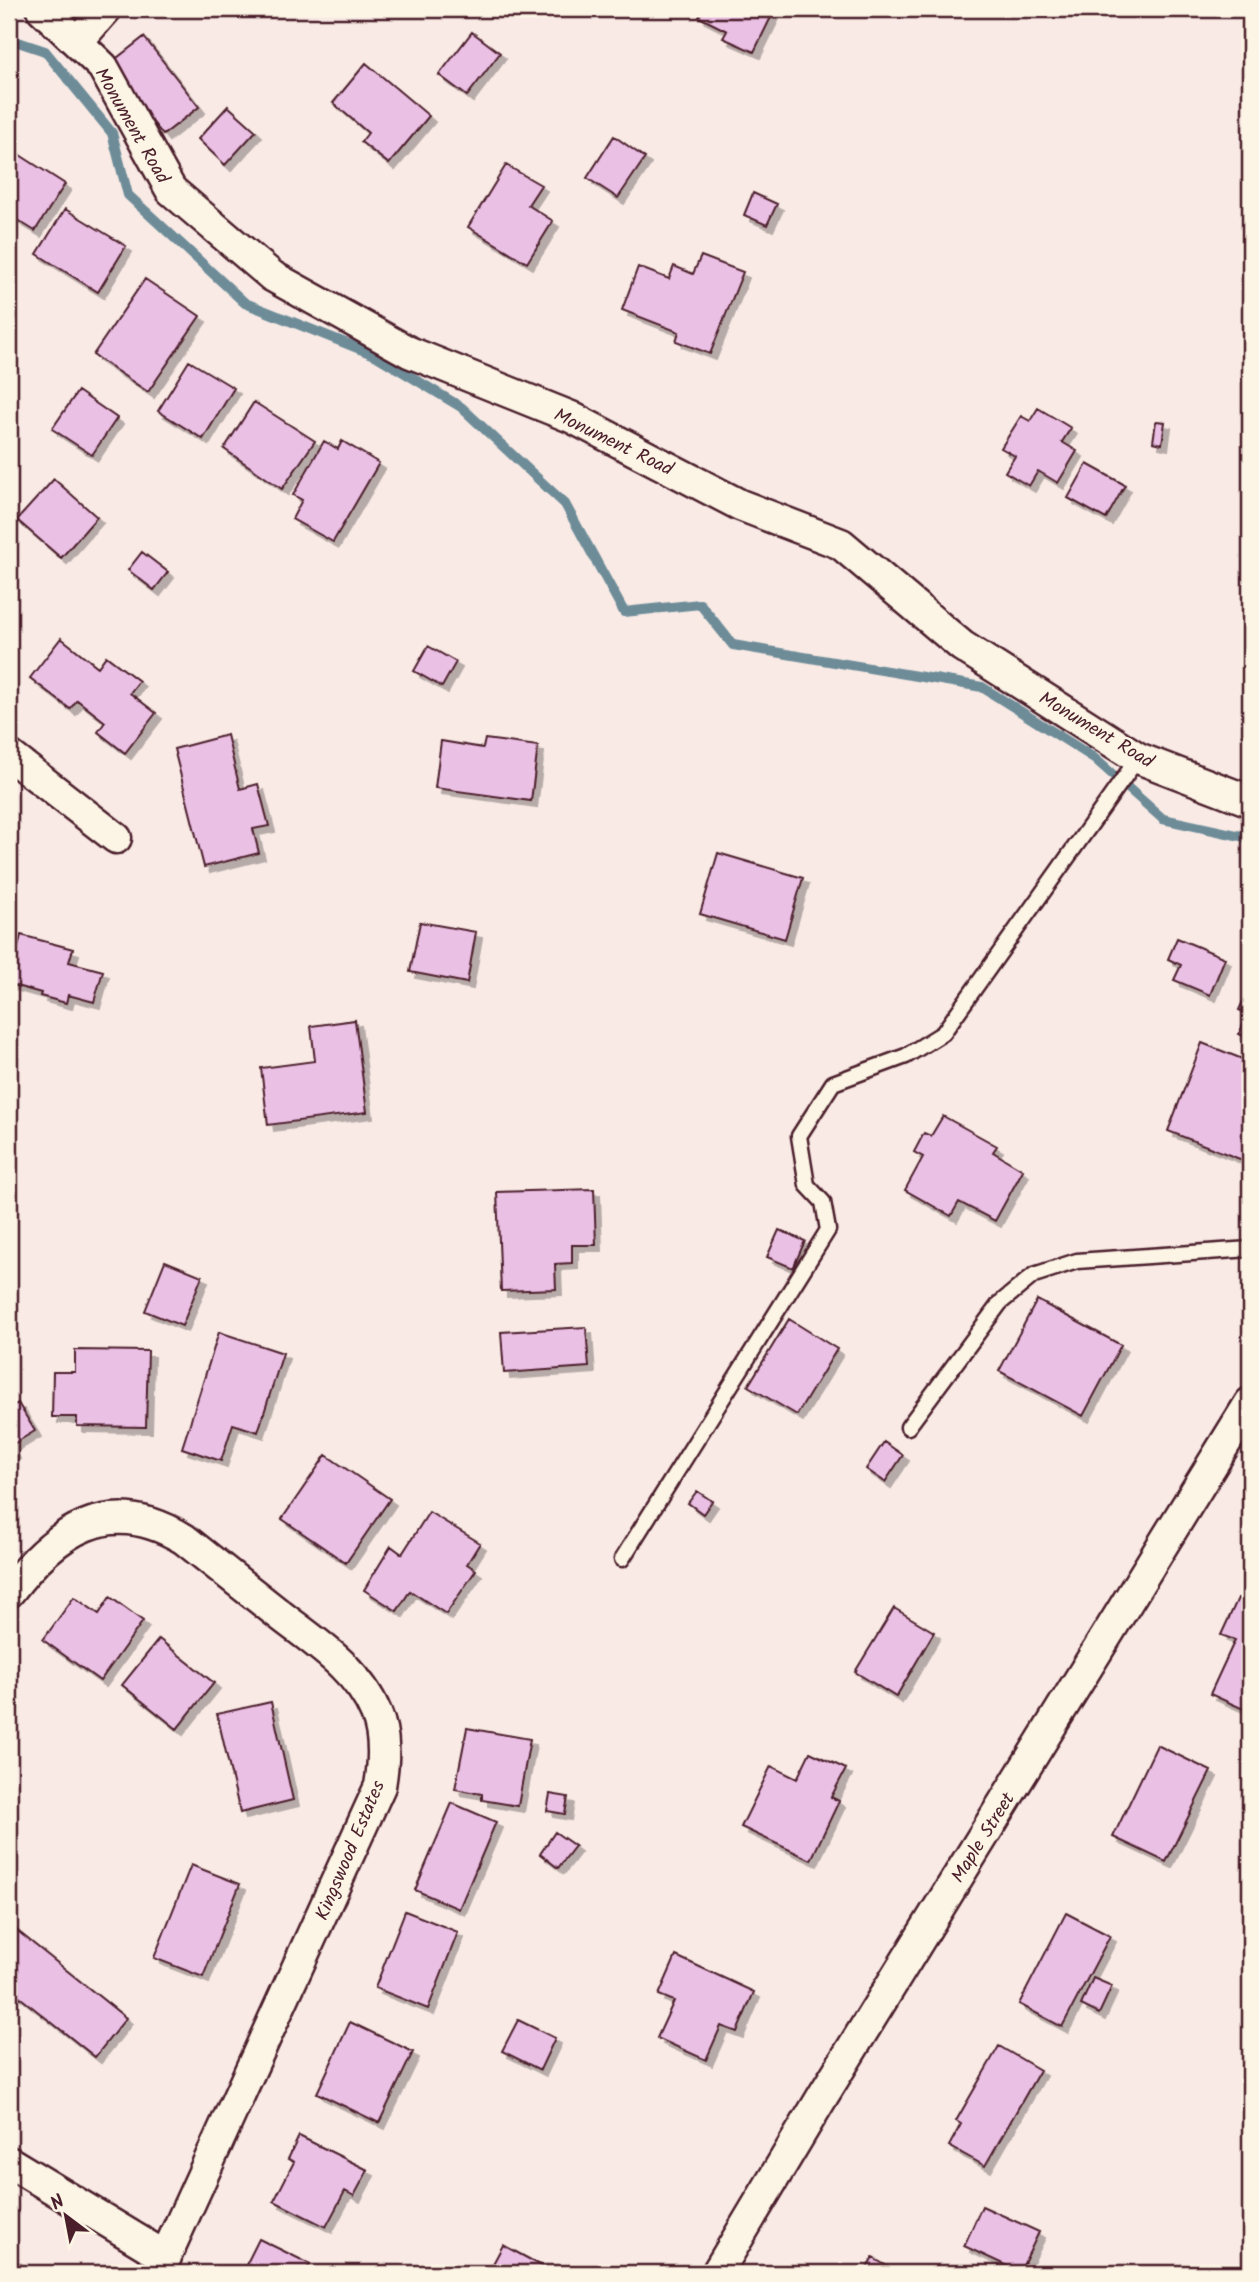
<svg xmlns="http://www.w3.org/2000/svg" width="1259" height="2282" viewBox="0 0 1259 2282" font-family="Kalam,sans-serif">
  <defs>
    <filter id="shadow"><feDropShadow dx="6" dy="6" stdDeviation="0" flood-color="#0004"/></filter>
  </defs>
  <rect width="100%" height="100%" fill="#f9eae5"/>
  <filter id="ink" filterUnits="userSpaceOnUse"><feTurbulence type="fractalNoise" baseFrequency=".0143" numOctaves="2"/><feDisplacementMap in="SourceGraphic" scale="14" xChannelSelector="R" yChannelSelector="G"/><feConvolveMatrix kernelMatrix="1 2 1 2 8 2 1 2 1" color-interpolation-filters="sRGB"/></filter>
  <g filter="url(#ink)">
    <g fill="none" stroke-linecap="round" stroke-linejoin="round">
      <path stroke="#6d8c98" stroke-width="10" d="M9 39 45 51 112 133 128 195 245 303 375 355 461 407 565 504 624 612 700 604 733 645 982 687 1094 758 1163 819 1250 838"/>
    </g>
    <path fill="#ebc0e5" stroke="#4a1f2b" stroke-width="2" filter="url(#shadow)" d="M703 9H775L754 52 723 38 727 31 699 17Z
      M472 32 500 53 467 96 439 75Z
      M144 37 199 107 163 135 108 65Z
      M366 63 429 116 389 164 361 142 368 133 333 103Z
      M228 106 256 131 225 165 198 139Z
      M614 136 645 158 618 198 587 178Z
      M9 148 65 184 35 231 9 215Z
      M506 165 541 185 528 205 553 221 527 263 468 227Z
      M753 193 777 204 767 225 744 215Z
      M65 209 126 246 98 292 37 254Z
      M701 256 743 272 710 354 676 341 679 332 622 310 638 267 669 279 674 266 693 274Z
      M145 279 200 316 148 392 93 355Z
      M189 361 234 388 203 439 158 411Z
      M78 391 117 418 92 455 52 429Z
      M254 402 315 441 282 489 224 449Z
      M1038 408 1071 428 1062 442 1077 451 1058 483 1038 471 1029 486 1005 472 1015 456 1001 448 1021 416 1030 421Z
      M1156 421 1165 422 1162 444 1153 442Z
      M324 441 338 449 342 441 379 463 333 542 292 519 302 500 293 495Z
      M1087 464 1125 485 1106 519 1068 498Z
      M54 479 97 517 61 558 17 520Z
      M142 552 168 572 154 590 128 570Z
      M61 638 98 667 106 656 139 681 130 693 156 713 125 753 98 732 105 722 77 700 70 709 30 678Z
      M428 646 456 662 442 687 414 671Z
      M227 735 240 789 258 784 269 826 253 829 259 853 204 867 174 749Z
      M485 739 538 746 531 801 435 788 441 741 483 748Z
      M718 853 803 878 785 939 700 914Z
      M420 922 476 932 467 983 410 972Z
      M21 935 73 949 69 962 103 971 94 1002 68 995 66 1003 40 996 41 993 9 984Z
      M1177 938 1225 958 1210 995 1174 980 1181 965 1168 959Z
      M1245 997 1250 999V1039L1239 1034 1248 1014 1239 1010Z
      M355 1020 367 1112 268 1125 261 1068 315 1061 311 1026Z
      M1202 1043 1250 1062V1107L1246 1118 1250 1119V1163L1168 1131Z
      M943 1116 997 1146 993 1152 1023 1170 995 1221 959 1202 951 1216 905 1190 923 1157 914 1152 924 1133 931 1136Z
      M594 1189 596 1245H572V1263L555 1264 556 1289 501 1291 497 1192Z
      M779 1230 805 1241 793 1268 767 1257Z
      M165 1261 202 1276 182 1326 145 1311Z
      M1037 1300 1121 1345 1083 1416 999 1371Z
      M789 1319 837 1349 797 1415 748 1386Z
      M586 1327 589 1367 504 1373 501 1332Z
      M219 1332 283 1353 258 1432 233 1424 221 1461 182 1448Z
      M75 1350 148 1351 146 1427 77 1426V1417H52L53 1372H75Z
      M18 1403 35 1431 10 1446 14 1453 9 1456V1408Z
      M884 1442 903 1455 885 1482 866 1469Z
      M326 1455 390 1499 346 1563 282 1519Z
      M697 1491 712 1501 703 1514 688 1503Z
      M429 1512 480 1543 467 1564 476 1570 446 1614 410 1591 397 1611 364 1590 391 1546 402 1554Z
      M74 1597 99 1614 110 1597 143 1621 100 1681 43 1640Z
      M1238 1598 1250 1604V1712L1210 1694 1235 1640 1221 1635Z
      M894 1608 934 1632 896 1697 855 1672Z
      M159 1639 214 1683 177 1729 122 1685Z
      M271 1702 293 1800 240 1813 217 1714Z
      M467 1728 530 1739 518 1806 482 1800V1794L455 1789Z
      M1157 1745 1211 1771 1166 1862 1113 1837Z
      M810 1752 846 1769 831 1797 839 1801 811 1860 741 1827 771 1766 797 1779Z
      M550 1794 568 1797 565 1814 547 1811Z
      M452 1803 496 1822 459 1909 415 1890Z
      M555 1832 575 1846 558 1868 540 1854Z
      M191 1865 240 1884 203 1977 154 1958Z
      M405 1911 458 1932 428 2009 375 1988Z
      M1066 1913 1110 1936 1062 2027 1019 2004Z
      M9 1924 126 2018 95 2057 12 1991 9 1994Z
      M676 1956 754 1992 737 2032 721 2026 706 2060 657 2038 674 2001 659 1995Z
      M1093 1978 1112 1986 1099 2014 1081 2005Z
      M518 2020 555 2038 540 2070 502 2051Z
      M350 2022 413 2052 379 2123 317 2093Z
      M999 2046 1040 2070 985 2166 949 2146 961 2124 956 2121Z
      M299 2136 368 2170 354 2196 345 2191 326 2227 274 2201 294 2162 288 2159Z
      M982 2206 1039 2232 1020 2272 964 2246Z
      M259 2239 310 2264 305 2273H242Z
      M503 2245 555 2273H488Z
      M873 2258 899 2273H864Z
      M9 2259 40 2273H9Z"/>
    <g fill="none" stroke-linecap="round" stroke-linejoin="round">
      <g stroke="#4a1f2b" stroke-width="19">
        <path id="service" d="M908 1427 1000 1303 1034 1275 1077 1261 1250 1249
          M622 1559 828 1230 823 1202 807 1185 799 1136 833 1083 906 1056 943 1033 1138 758"/>
      </g>
      <g stroke="#4a1f2b" stroke-width="35">
        <path id="minor" d="M42 9 103 67 171 190 272 276 409 352 571 417 740 505 841 544 962 646 1138 758 1250 801
          M77 42 106 9
          M9 755 116 838
          M9 1592C55 1531 109 1493 184 1539 216 1564 248 1590 280 1615 316 1643 358 1669 376 1713 386 1736 384 1762 380 1786L158 2273
          M9 2162 166 2257
          M717 2273 824 2094 1250 1403"/>
      </g>
      <use href="#service" stroke="#fcf5e5" stroke-width="14"/>
      <use href="#minor" stroke="#fcf5e5" stroke-width="30"/>
    </g>
  </g>
  <g text-anchor="middle" stroke-width="5" stroke-linejoin="round" paint-order="stroke">
    <g font-size="19" fill="#4a1f2b" stroke="#fcf5e5">
      <text transform="translate(133 125) rotate(60)" y="7">Monument Road</text>
      <text transform="translate(614 441) rotate(26)" y="7">Monument Road</text>
      <text transform="translate(1097 729) rotate(31)" y="7">Monument Road</text>
      <text transform="translate(982 1837) rotate(-58)" y="7">Maple Street</text>
      <text transform="translate(349 1850) rotate(-67)" y="7">Kingswood Estates</text>
    </g>
  </g>
  <rect width="1259" height="2282" fill="none" stroke="#fcf5e5" stroke-width="35"/>
  <rect x="18" y="18" width="1224" height="2247" fill="none" stroke="#4a1f2b" stroke-width="2.5" filter="url(#ink)"/>
  <g transform="translate(66 2216) rotate(328)" stroke="#fcf5e5" stroke-width="5" paint-order="stroke">
  <path d="M0-5L12 26L0 18L-12 26Z" fill="#4a1f2b"/>
  <text y="-10" font-size="19" font-weight="bold" text-anchor="middle" fill="#4a1f2b">N</text>
  </g>
</svg>
